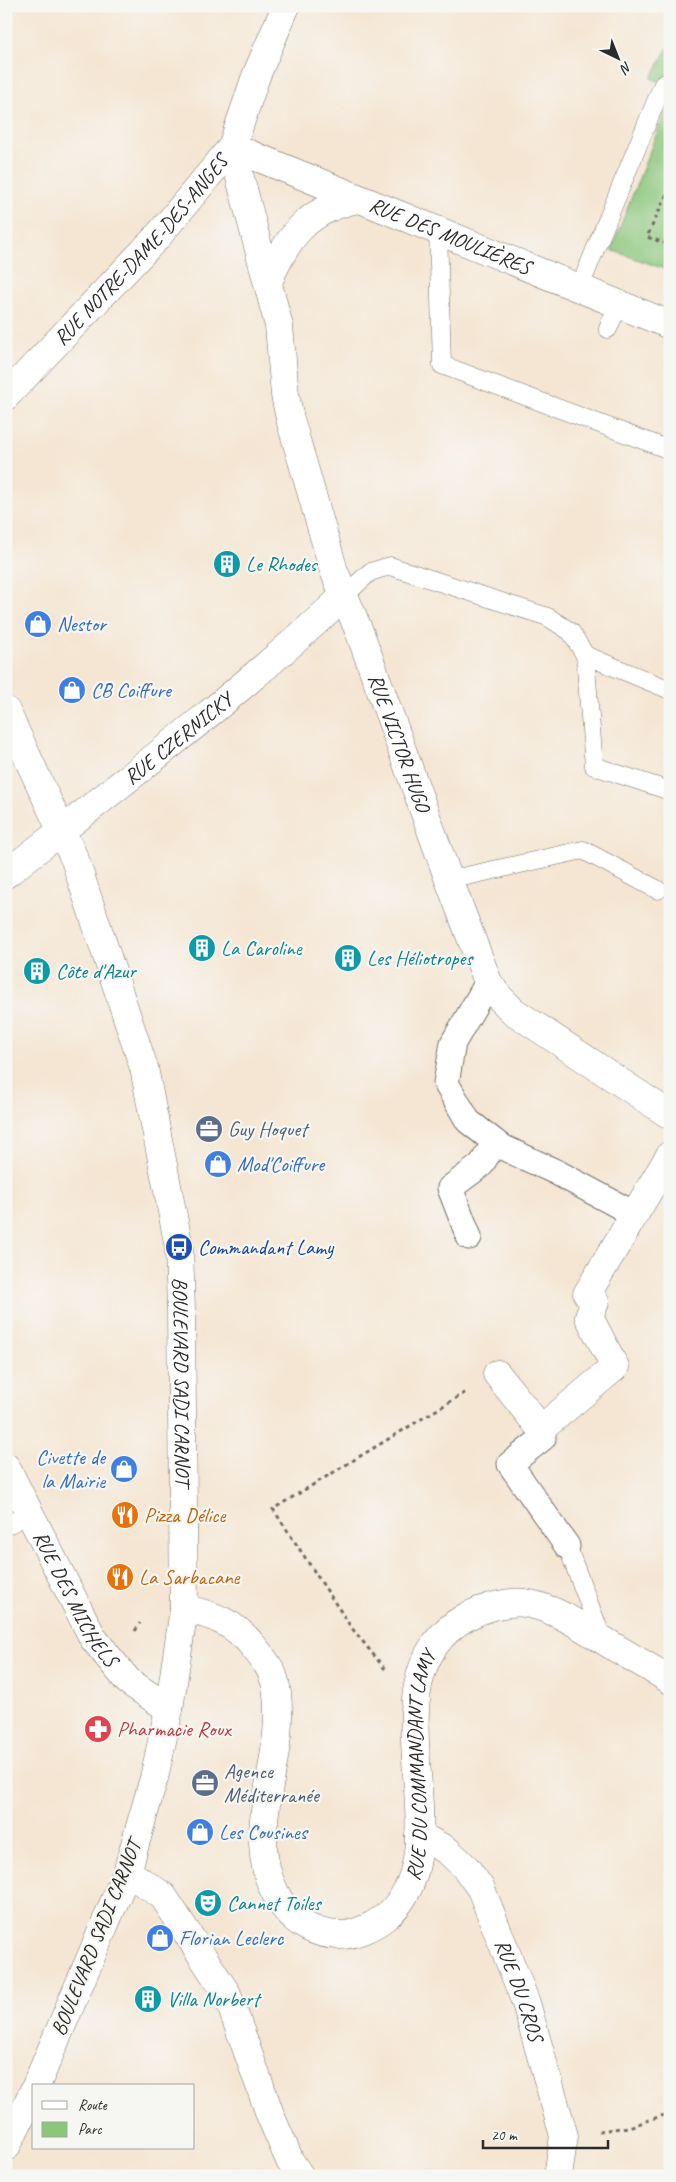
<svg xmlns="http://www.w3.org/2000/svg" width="676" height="2182" viewBox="0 0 676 2182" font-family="Caveat,sans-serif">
  <rect width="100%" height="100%" fill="#f6f6f2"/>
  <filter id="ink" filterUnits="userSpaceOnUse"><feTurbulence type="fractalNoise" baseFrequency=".02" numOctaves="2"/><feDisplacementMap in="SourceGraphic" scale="10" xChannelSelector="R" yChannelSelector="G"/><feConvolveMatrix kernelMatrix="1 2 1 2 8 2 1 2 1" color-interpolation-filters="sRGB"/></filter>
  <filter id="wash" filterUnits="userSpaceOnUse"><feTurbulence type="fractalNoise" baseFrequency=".0096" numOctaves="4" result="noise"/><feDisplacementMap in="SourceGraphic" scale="20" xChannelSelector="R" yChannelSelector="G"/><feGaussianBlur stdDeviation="1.12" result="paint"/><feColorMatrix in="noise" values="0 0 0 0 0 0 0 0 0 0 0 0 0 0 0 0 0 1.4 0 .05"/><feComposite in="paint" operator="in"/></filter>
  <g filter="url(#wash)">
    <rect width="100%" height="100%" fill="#f5e6d3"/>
    <path fill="#8bc67b" stroke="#5b7853" d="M670 44V86L651 78Z
      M670 99V271L611 250Z"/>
  </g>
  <g filter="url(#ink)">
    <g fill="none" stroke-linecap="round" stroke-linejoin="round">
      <g stroke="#726c66" stroke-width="19">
        <path id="service" d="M438 230 442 365 670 450
          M579 289 663 84
          M608 329 618 305
          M344 596 370 572 390 566 548 617 571 632 585 655 594 766 670 791
          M585 655 670 690
          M449 880 583 850 658 890
          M6 1526 30 1513
          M567 1546 603 1640"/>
      </g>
      <g stroke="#726c66" stroke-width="27">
        <path id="pedestrian" d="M488 982 453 1043 446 1083 468 1121 500 1146 556 1172 634 1214
          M469 1237 450 1188 481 1165 495 1142
          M541 1429 543 1438 510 1464 567 1546"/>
      </g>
      <g stroke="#726c66" stroke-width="29">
        <g id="minor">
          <path id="s1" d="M286 6 256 76 232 147 279 326 285 395 290 419 334 571 361 636 449 880 488 982 497 995 513 1011 670 1115"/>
          <path d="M268 282C287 237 307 209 358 199"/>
          <path id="s2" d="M6 874C121 784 237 696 344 596"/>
          <path d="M497 1374 541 1429 615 1367 589 1317 595 1302 587 1294 670 1155"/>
          <path id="s3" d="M6 1467 93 1638 128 1681 169 1709"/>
          <path id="s4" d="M419 1835 448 1851 466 1868 481 1889 526 2003 564 2136 558 2176"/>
          <path d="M127 1872 163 1896 227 1994 271 2117 290 2161 300 2176"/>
        </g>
      </g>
      <g stroke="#726c66" stroke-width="29">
        <g id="tertiary">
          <path id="s5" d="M6 396 158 236 232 147 670 325"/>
          <path id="s6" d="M184 1609C213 1614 236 1624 254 1647 260 1655 268 1664 272 1673 277 1684 278 1701 278 1713 279 1779 240 1847 284 1907 296 1924 317 1934 337 1935 353 1936 372 1927 384 1918 471 1851 356 1679 466 1617 483 1608 511 1599 530 1604 558 1610 580 1626 603 1640 625 1654 648 1666 670 1680"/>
        </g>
      </g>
      <g stroke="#726c66" stroke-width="29">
        <g id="secondary">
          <path id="s7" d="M6 711 75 860 144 1068 179 1247 181 1310 184 1609 169 1709 154 1778 127 1872 36 2086"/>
          <path d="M6 2147 34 2090"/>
        </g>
      </g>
      <path stroke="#726c66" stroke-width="3" stroke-dasharray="4 4" stroke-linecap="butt" d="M670 187 647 237 670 245
        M135 1631 140 1623
        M385 1669 351 1627 273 1509 466 1392
        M599 2131 629 2127 670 2113"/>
      <use href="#service" stroke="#fff" stroke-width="18"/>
      <use href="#pedestrian" stroke="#fff" stroke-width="25"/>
      <use href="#minor" stroke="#fff" stroke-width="28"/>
      <use href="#tertiary" stroke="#fff" stroke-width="28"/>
      <use href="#secondary" stroke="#fff" stroke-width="28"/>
    </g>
  </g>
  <defs>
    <g id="building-disc" transform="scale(1.4375)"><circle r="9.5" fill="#0f9aa8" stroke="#f6f6f2"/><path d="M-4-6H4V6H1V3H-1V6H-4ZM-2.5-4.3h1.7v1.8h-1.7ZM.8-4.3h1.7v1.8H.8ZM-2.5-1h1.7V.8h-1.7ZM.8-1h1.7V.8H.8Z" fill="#fff"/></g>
    <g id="shop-disc" transform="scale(1.4375)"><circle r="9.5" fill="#3f7fe0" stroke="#f6f6f2"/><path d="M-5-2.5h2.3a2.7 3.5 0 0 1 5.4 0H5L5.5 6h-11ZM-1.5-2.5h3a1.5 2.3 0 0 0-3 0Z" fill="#fff"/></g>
    <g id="office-disc" transform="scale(1.4375)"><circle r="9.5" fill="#5c6f8a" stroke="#f6f6f2"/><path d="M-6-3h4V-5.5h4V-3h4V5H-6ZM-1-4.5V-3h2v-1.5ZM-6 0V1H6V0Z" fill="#fff"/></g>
    <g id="bus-disc" transform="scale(1.4375)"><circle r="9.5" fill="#1a4fb4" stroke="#f6f6f2"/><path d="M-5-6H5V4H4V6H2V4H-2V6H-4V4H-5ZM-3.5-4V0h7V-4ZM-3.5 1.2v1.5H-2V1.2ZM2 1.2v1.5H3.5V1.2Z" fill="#fff"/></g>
    <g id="restaurant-disc" transform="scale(1.4375)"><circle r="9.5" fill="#e8710a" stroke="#f6f6f2"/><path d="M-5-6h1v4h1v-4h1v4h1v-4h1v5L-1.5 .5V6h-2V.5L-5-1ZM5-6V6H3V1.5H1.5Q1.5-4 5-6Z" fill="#fff"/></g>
    <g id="pharmacy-disc" transform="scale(1.4375)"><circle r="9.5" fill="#e0444e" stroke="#f6f6f2"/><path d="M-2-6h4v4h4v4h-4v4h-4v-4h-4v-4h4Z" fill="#fff"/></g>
    <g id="theatre-disc" transform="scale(1.4375)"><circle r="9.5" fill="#0f9aa8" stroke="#f6f6f2"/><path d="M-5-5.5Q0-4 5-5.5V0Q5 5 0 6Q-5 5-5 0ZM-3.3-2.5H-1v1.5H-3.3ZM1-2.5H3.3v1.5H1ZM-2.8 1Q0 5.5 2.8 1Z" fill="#fff"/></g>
  </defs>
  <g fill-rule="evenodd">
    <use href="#building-disc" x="227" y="564"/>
    <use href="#shop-disc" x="38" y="624"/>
    <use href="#shop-disc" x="72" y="690"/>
    <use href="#building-disc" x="202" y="948"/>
    <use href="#building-disc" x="348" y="958"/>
    <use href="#building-disc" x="37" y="971"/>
    <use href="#office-disc" x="209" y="1129"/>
    <use href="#shop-disc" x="218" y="1164"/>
    <use href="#bus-disc" x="179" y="1247"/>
    <use href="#shop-disc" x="124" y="1469"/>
    <use href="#restaurant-disc" x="125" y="1515"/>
    <use href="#restaurant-disc" x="120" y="1577"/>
    <use href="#pharmacy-disc" x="98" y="1729"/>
    <use href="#office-disc" x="205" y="1783"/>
    <use href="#shop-disc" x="200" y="1832"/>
    <use href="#theatre-disc" x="208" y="1903"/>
    <use href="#shop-disc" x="160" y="1938"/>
    <use href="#building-disc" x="148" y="1999"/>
  </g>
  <g text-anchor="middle" stroke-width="4.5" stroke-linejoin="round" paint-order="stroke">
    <g font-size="21" fill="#2b2b2b" stroke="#f6f6f2">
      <text dy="7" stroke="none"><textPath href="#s5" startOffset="572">RUE DES MOULIÈRES</textPath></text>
      <text dy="7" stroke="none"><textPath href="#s5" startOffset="199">RUE NOTRE-DAME-DES-ANGES</textPath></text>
      <text dy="7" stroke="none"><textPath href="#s2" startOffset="219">RUE CZERNICKY</textPath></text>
      <text dy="7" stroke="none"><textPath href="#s1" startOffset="772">RUE VICTOR HUGO</textPath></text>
      <text dy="7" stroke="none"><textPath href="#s7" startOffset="700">BOULEVARD SADI CARNOT</textPath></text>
      <text dy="7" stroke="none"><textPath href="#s3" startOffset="149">RUE DES MICHELS</textPath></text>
      <text dy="7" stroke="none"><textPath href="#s6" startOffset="630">RUE DU COMMANDANT LAMY</textPath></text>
      <text transform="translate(96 1938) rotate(-68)" y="7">BOULEVARD SADI CARNOT</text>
      <text dy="7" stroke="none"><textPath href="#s4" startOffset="192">RUE DU CROS</textPath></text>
    </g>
    <g font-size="21" fill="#0d838f" stroke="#f6f6f2" text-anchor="start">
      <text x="246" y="571">Le Rhodes</text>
      <text x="221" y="955">La Caroline</text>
      <text x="367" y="965">Les Héliotropes</text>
      <text x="56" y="978">Côte d'Azur</text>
      <text x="227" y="1910">Cannet Toiles</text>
      <text x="167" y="2006">Villa Norbert</text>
    </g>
    <g font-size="21" fill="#366cbe" stroke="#f6f6f2" text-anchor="start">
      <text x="57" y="631">Nestor</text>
      <text x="91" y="697">CB Coiffure</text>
      <text x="237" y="1171">Mod'Coiffure</text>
      <text x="105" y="1464" text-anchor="end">Civette de<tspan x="105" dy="24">la Mairie</tspan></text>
      <text x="219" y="1839">Les Cousines</text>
      <text x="179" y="1945">Florian Leclerc</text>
    </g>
    <g font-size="21" fill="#4e5e75" stroke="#f6f6f2" text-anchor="start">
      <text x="228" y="1136">Guy Hoquet</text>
      <text x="224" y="1778">Agence<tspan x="224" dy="24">Méditerranée</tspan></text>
    </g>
    <g font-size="21" fill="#164399" stroke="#f6f6f2" text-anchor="start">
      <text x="198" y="1254">Commandant Lamy</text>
    </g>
    <g font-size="21" fill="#c56008" stroke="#f6f6f2" text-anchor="start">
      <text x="144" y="1522">Pizza Délice</text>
      <text x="139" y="1584">La Sarbacane</text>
    </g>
    <g font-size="21" fill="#be3a42" stroke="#f6f6f2" text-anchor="start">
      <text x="117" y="1736">Pharmacie Roux</text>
    </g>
  </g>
  <rect width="676" height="2182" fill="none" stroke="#f6f6f2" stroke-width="25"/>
  <rect x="32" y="2084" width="162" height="65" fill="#f6f6f2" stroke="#a5a5a2"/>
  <rect x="42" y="2101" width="25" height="8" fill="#ffffff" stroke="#a5a5a2"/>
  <text x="78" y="2110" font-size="15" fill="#2b2b2b">Route</text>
  <rect x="42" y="2122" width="25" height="15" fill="#8bc67b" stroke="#a5a5a2"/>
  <text x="78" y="2134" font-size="15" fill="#2b2b2b">Parc</text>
  <g transform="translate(618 58) rotate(137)" stroke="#f6f6f2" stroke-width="4" paint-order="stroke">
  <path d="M0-4L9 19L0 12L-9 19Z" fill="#2b2b2b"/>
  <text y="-8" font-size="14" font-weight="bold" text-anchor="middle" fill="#2b2b2b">N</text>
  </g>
  <path d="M483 2140v8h125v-8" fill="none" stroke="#2b2b2b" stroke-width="2.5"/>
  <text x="491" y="2140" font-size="15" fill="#2b2b2b" stroke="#f6f6f2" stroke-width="4" paint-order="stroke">20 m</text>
</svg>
